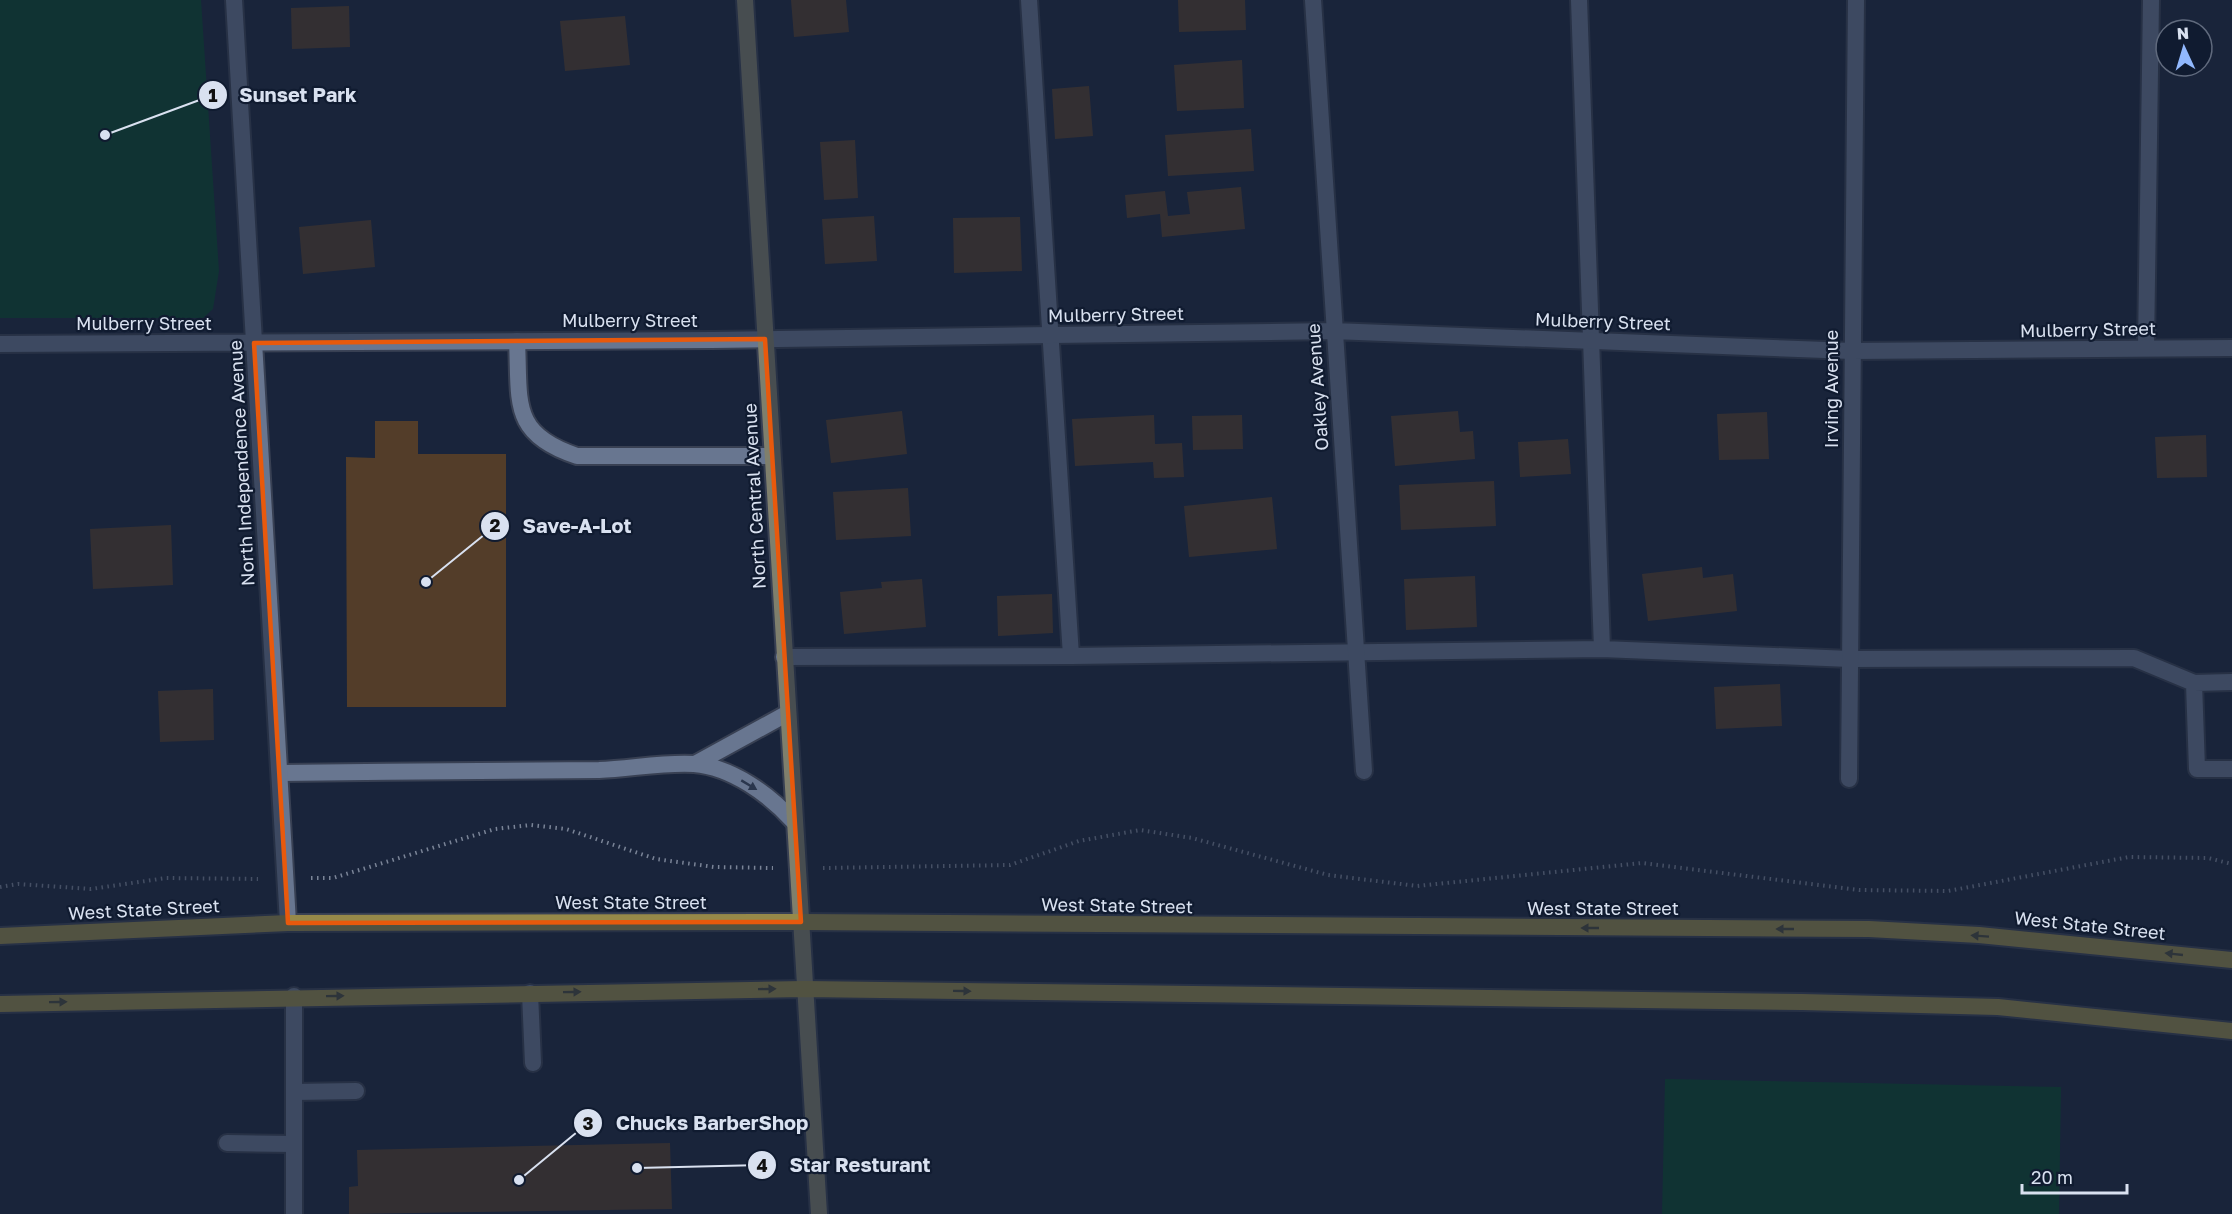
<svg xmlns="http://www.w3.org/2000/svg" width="2232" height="1214" viewBox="0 0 2232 1214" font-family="'Golos Text',sans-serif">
  <rect width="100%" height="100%" fill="#19243b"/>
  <path fill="#05462c" d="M0 0H201L219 271 213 309 203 318H0Z
    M1665 1079 2061 1087 2059 1214H1662Z"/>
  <path fill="#533d29" d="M791 0H846L849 32 794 37Z
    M1178 0H1245L1246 30 1179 32Z
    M349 6 350 47 292 49 291 8Z
    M625 16 630 65 565 71 560 21Z
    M1242 60 1244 108 1177 111 1174 65Z
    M1089 86 1093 136 1055 139 1052 89Z
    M1251 129 1254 171 1168 176 1165 135Z
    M855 140 858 198 824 200 820 142Z
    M1241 187 1245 229 1162 237 1160 214 1127 218 1125 195 1165 191 1168 216 1190 214 1187 192Z
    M874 216 877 261 825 264 822 219Z
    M1020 217 1022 271 954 273 953 218Z
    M371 220 375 267 303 274 299 227Z
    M902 411 907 454 831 463 826 420Z
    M1458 411 1460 432 1473 431 1475 459 1395 466 1391 416Z
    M1767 412 1769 459 1719 460 1717 414Z
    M1154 415 1155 444 1182 443 1184 477 1154 478 1153 462 1075 466 1072 419Z
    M1242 415 1243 449 1193 450 1192 416Z
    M375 421H418V454H506V707H347L346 457 375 458Z
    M2206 435 2207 477 2157 478 2155 437Z
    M1568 439 1571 474 1520 477 1518 442Z
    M1494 481 1496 526 1401 530 1399 485Z
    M908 488 911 536 836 540 833 492Z
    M1272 497 1277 549 1189 557 1184 506Z
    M171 525 173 585 93 589 90 529Z
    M1702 567 1703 578 1733 574 1737 611 1648 621 1642 574Z
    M1475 576 1477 627 1406 630 1404 579Z
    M922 579 926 627 844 634 840 592 882 588 881 582Z
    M1052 594 1053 633 998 636 997 596Z
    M1780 684 1782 726 1716 729 1714 687Z
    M213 689 214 740 160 742 158 691Z
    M670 1143 672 1209 349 1214V1187L358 1186 357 1150Z"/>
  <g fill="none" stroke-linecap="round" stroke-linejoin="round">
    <g stroke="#384053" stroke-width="20">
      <path id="service" d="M1029 0 1071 656
        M1579 0 1602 649
        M517 341C520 402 510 434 577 456H772
        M2146 348 2151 0
        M784 657 1071 656 1602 649 1850 659 2134 658 2194 683 2232 682
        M2194 683 2197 769H2232
        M695 764 788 713
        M281 773C387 772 493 770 599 770 630 769 663 762 694 764 732 767 770 795 794 822
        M530 993 533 1063
        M294 1092 356 1091
        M227 1143 294 1144"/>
    </g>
    <g stroke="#384053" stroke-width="20">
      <path id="minor" d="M234 0 288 923
        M1313 0 1364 771
        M0 344 712 340 1333 331 1852 351 2232 348
        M1849 779 1856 0
        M294 1214V996"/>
    </g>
    <g stroke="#384053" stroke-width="20">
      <path id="secondary" d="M745 0 819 1214"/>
    </g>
    <g stroke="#384053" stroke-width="20">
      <path id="primary" d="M0 936 288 923 801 922 1869 929 1979 935 2232 960
        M0 1004 804 989 1802 1002 1998 1007 2232 1031"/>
    </g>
    <path stroke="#7a8497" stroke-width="4" stroke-dasharray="1.5 4.5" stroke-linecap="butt" d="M823 868 1010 865 1079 841 1140 830 1192 838 1328 875 1417 886 1642 863 1859 890 1948 891 2129 857 2208 858 2232 864
      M311 878H333L495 829 531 825 566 829 656 859 714 867 773 868
      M0 887 18 884 91 889 166 878 258 879"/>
    <use href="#service" stroke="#687690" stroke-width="16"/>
    <use href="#minor" stroke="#687690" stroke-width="16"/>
    <use href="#secondary" stroke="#7f7f6c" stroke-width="16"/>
    <use href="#primary" stroke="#968949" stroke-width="16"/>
  </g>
  <defs><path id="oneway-solid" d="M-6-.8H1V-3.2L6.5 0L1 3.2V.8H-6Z" transform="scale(1.5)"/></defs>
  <use fill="#2a364d" href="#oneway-solid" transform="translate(749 785) rotate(31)"/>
  <g fill="#46473a">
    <use href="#oneway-solid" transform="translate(1590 928) rotate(-180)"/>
    <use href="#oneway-solid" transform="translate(1785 929) rotate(-180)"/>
    <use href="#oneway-solid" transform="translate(1980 936) rotate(-176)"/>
    <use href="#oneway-solid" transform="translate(2174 954) rotate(-174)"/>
    <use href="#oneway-solid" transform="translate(767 989) rotate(-1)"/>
    <use href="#oneway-solid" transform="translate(962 991) rotate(1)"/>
    <use href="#oneway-solid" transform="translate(572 992) rotate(-1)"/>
    <use href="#oneway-solid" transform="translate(335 996) rotate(-1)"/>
    <use href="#oneway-solid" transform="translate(58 1002) rotate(-1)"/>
  </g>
  <path d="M0 0H2232V1214H0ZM765 339 801 922 288 923 254 343Z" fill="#19243b" fill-opacity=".55" fill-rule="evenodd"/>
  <path fill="none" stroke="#e8590c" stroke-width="4.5" stroke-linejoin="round" d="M765 339 801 922 288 923 254 343Z"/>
  <g text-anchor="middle" stroke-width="4.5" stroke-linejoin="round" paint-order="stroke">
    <g font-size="18" fill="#d9e1f0" stroke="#101b30">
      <text transform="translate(1116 315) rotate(-1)" y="6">Mulberry Street</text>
      <text x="630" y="327">Mulberry Street</text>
      <text transform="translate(1603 322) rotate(2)" y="6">Mulberry Street</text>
      <text x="144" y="330">Mulberry Street</text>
      <text transform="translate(2088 330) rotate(-1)" y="6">Mulberry Street</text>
      <text transform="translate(1318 387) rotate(-94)" y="6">Oakley Avenue</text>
      <text transform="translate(1832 389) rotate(-90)" y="6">Irving Avenue</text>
      <text transform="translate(242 463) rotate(-93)" y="6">North Independence Avenue</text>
      <text transform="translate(755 496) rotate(-93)" y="6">North Central Avenue</text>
      <text x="631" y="909">West State Street</text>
      <text transform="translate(1117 906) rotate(1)" y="6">West State Street</text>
      <text x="1603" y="915">West State Street</text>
      <text transform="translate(144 910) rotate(-3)" y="6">West State Street</text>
      <text transform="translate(2090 926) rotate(6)" y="6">West State Street</text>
    </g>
  </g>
  <path fill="none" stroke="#d9e1f0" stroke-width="2" d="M105 135L213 95M426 582L495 526M519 1180L588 1123M637 1168L762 1165"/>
  <g fill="#d9e1f0" stroke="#101b30" stroke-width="2">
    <circle cx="105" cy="135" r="6"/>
    <circle cx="426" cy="582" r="6"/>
    <circle cx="519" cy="1180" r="6"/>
    <circle cx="637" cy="1168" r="6"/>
    <circle cx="213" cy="95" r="15"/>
    <circle cx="495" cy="526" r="15"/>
    <circle cx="588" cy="1123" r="15"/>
    <circle cx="762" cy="1165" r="15"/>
  </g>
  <g font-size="18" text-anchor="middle" font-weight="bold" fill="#111">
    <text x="213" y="102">1</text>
    <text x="495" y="532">2</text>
    <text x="588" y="1130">3</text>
    <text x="762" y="1172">4</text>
  </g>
  <g font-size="20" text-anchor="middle" font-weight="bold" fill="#d9e1f0" stroke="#101b30" stroke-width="4.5" stroke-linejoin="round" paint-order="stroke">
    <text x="298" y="102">Sunset Park</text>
    <text x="577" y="533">Save-A-Lot</text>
    <text x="712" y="1130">Chucks BarberShop</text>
    <text x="860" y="1172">Star Resturant</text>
  </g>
  <g transform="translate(2184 48) rotate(356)"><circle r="28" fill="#101b30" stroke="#606a7d" stroke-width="1.5"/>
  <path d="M0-4.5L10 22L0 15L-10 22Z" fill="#91b8fd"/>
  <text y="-9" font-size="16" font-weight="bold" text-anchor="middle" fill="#d9e1f0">N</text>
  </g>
  <path d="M2022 1184v9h105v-9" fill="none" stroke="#d9e1f0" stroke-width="3"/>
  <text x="2031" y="1184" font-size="18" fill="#d9e1f0" stroke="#101b30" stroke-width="4.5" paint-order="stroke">20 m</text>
</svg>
